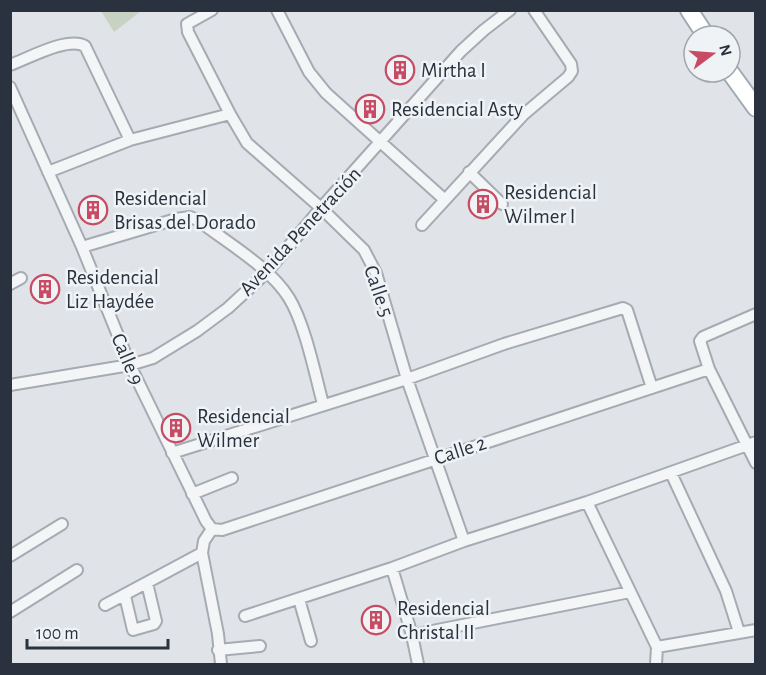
<svg xmlns="http://www.w3.org/2000/svg" width="766" height="675" viewBox="0 0 766 675" font-family="'Alegreya Sans',sans-serif">
  <rect width="100%" height="100%" fill="#e0e4e9"/>
  <path fill="#c7d2c2" d="M101 11H141L114 32Z"/>
  <g fill="none" stroke-linecap="round" stroke-linejoin="round">
    <g stroke="#a6abb3" stroke-width="14">
      <path id="street" d="M212 10 187 24 188 32 230 114 247 143 321 208 364 250 376 273 407 379 464 541
        M277 10 309 72 326 93 445 200
        M10 65C29 58 68 36 85 46L130 140
        M10 87 82 247 130 365 206 521 212 529
        M48 172 130 140 230 114
        M469 172 502 204
        M422 225 523 115 568 77 572 71 571 64 534 10
        M82 247 176 219 190 217 198 220C227 243 270 267 289 298 305 324 315 374 323 404
        M10 284 21 278
        M756 314 703 337 700 341 709 369 756 463
        M10 385 130 365 153 358 197 331 228 308 267 272 321 208 461 51 484 30 510 10
        M172 453 407 379 504 344 623 308 627 310 652 388
        M671 473 726 591 739 632
        M192 494 232 478
        M587 502 657 647 656 664
        M212 529 222 530 709 369
        M212 529 204 541 202 553 218 634 221 664
        M10 556 62 524
        M392 568 412 635 418 664
        M125 596 133 630 154 624 156 621 147 583
        M299 599 311 641
        M105 605 202 553
        M10 612 77 570
        M245 616 392 568 464 541 587 502 756 442
        M412 635 630 592
        M657 647 756 630
        M218 650 260 646"/>
    </g>
    <g stroke="#a0a9b4" stroke-width="20">
      <path id="primary" d="M689 10 706 36
        M730 72 756 108"/>
    </g>
    <use href="#street" stroke="#f3f5f7" stroke-width="10"/>
    <use href="#primary" stroke="#fff" stroke-width="16"/>
  </g>
  <defs>
    <g id="building-ring" transform="scale(1.5)"><circle r="9.5" fill="#f0f3f6" stroke="#c74c63" stroke-width="1.5"/><path d="M-4-6H4V6H1V3H-1V6H-4ZM-2.5-4.3h1.7v1.8h-1.7ZM.8-4.3h1.7v1.8H.8ZM-2.5-1h1.7V.8h-1.7ZM.8-1h1.7V.8H.8Z" fill="#c74c63"/></g>
  </defs>
  <g fill-rule="evenodd">
    <use href="#building-ring" x="400" y="70"/>
    <use href="#building-ring" x="370" y="109"/>
    <use href="#building-ring" x="483" y="204"/>
    <use href="#building-ring" x="93" y="210"/>
    <use href="#building-ring" x="45" y="289"/>
    <use href="#building-ring" x="176" y="428"/>
    <use href="#building-ring" x="376" y="620"/>
  </g>
  <g text-anchor="middle" stroke-width="5" stroke-linejoin="round" paint-order="stroke">
    <g font-size="21" fill="#2a323f" stroke="#f0f3f6" text-anchor="start">
      <text x="421" y="77">Mirtha I</text>
      <text x="391" y="116">Residencial Asty</text>
      <text x="504" y="199">Residencial<tspan x="504" dy="24">Wilmer I</tspan></text>
      <text x="114" y="205">Residencial<tspan x="114" dy="24">Brisas del Dorado</tspan></text>
      <text x="66" y="284">Residencial<tspan x="66" dy="24">Liz Haydée</tspan></text>
      <text x="197" y="423">Residencial<tspan x="197" dy="24">Wilmer</tspan></text>
      <text x="397" y="615">Residencial<tspan x="397" dy="24">Christal II</tspan></text>
    </g>
    <g font-size="21" fill="#2a323f" stroke="#f0f3f6">
      <text transform="translate(300 231) rotate(-47)" y="7">Avenida Penetración</text>
      <text transform="translate(379 291) rotate(71)" y="7">Calle 5</text>
      <text transform="translate(128 359) rotate(67)" y="7">Calle 9</text>
      <text transform="translate(460 450) rotate(-18)" y="7">Calle 2</text>
    </g>
  </g>
  <rect width="766" height="675" fill="none" stroke="#2a323f" stroke-width="24"/>
  <g transform="translate(712 54) rotate(74)"><circle r="28" fill="#f0f3f6" stroke="#a1a6ad" stroke-width="1.5"/>
  <path d="M0-4.5L10 22L0 15L-10 22Z" fill="#c74c63"/>
  <text y="-9" font-size="16" font-weight="bold" text-anchor="middle" fill="#2a323f">N</text>
  </g>
  <path d="M27 639v9h141v-9" fill="none" stroke="#2a323f" stroke-width="3"/>
  <text x="36" y="639" font-size="18" fill="#2a323f" stroke="#f0f3f6" stroke-width="4.5" paint-order="stroke">100 m</text>
</svg>
